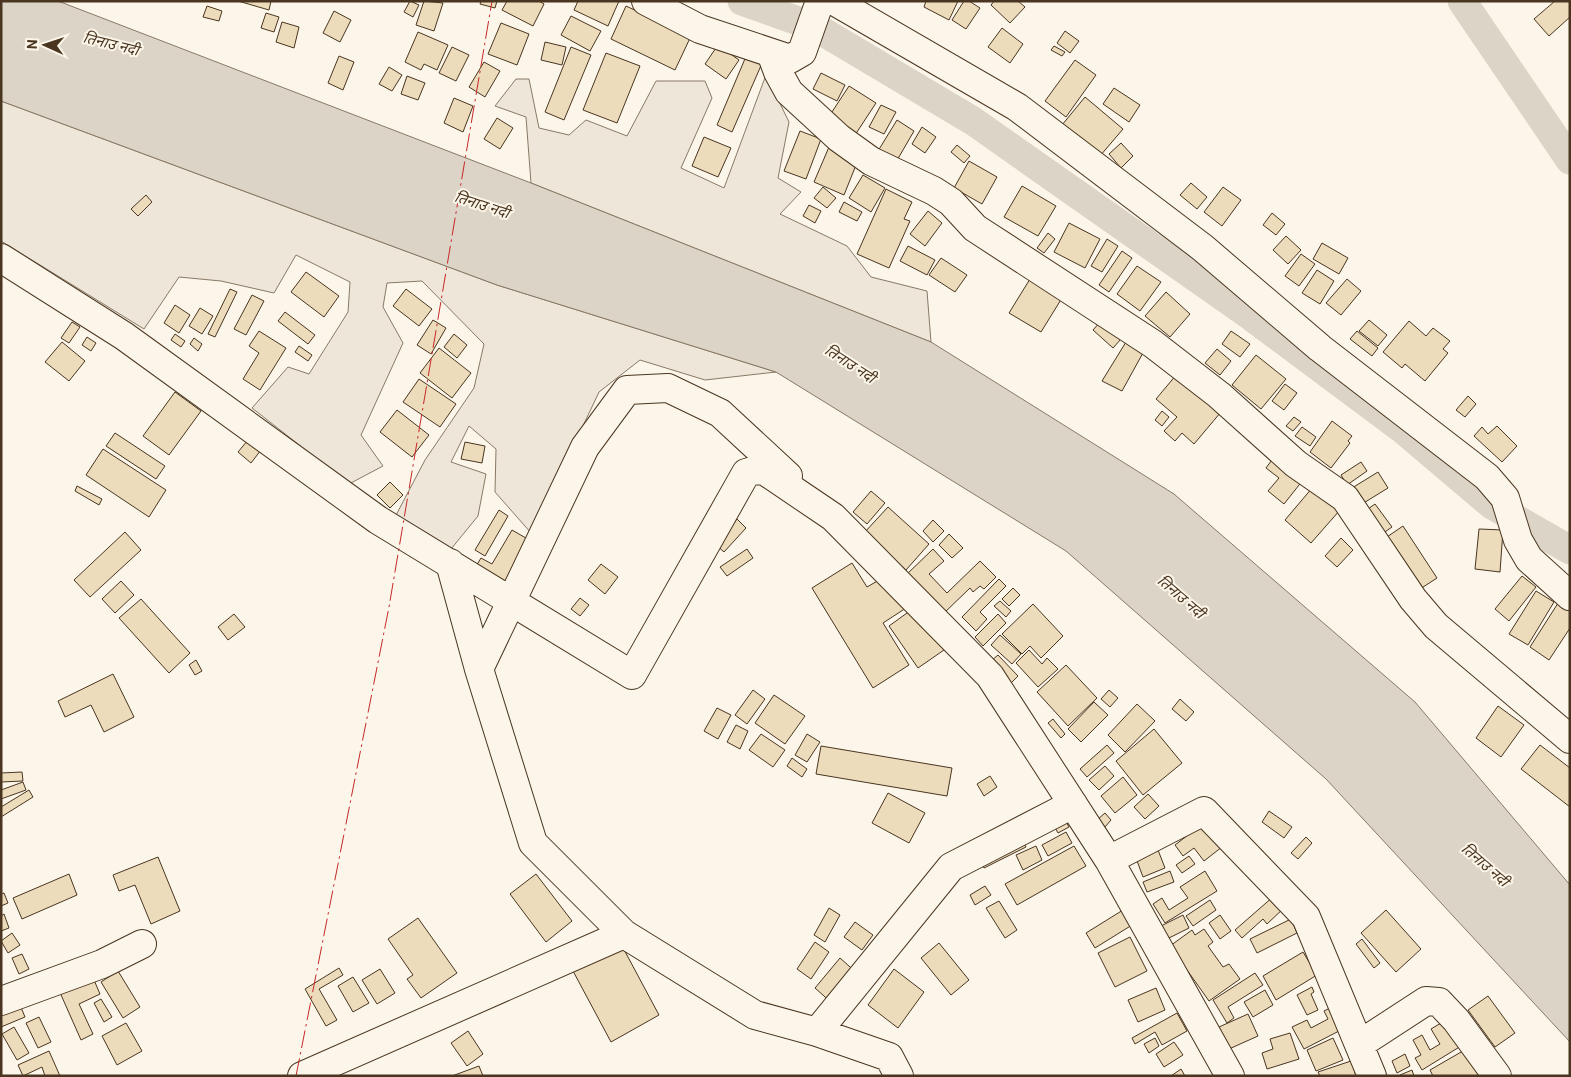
<svg xmlns="http://www.w3.org/2000/svg" width="1571" height="1077" viewBox="0 0 1571 1077" font-family="Roboto,'Noto Sans Devanagari',sans-serif">
  <rect width="100%" height="100%" fill="#fbf6e9"/>
  <path fill="#ede6d9" stroke="#887966" d="M766 75 789 122 778 178 801 192 780 214 847 246 871 277 927 291 931 342 531 183 526 117 495 106 516 79H529L539 128 569 135 586 120 627 136 656 81H705L712 98 681 168 724 188Z
    M1 101 497 285 776 372 705 380 640 360 599 392 532 534 495 492 496 449 469 426 451 462 486 474 478 516 451 549 394 519 425 460 474 388 484 344 422 281 387 283 383 307 403 343 361 435 383 466 349 484 252 408 288 367 309 374 348 312 350 282 296 255 274 293 221 281 179 277 144 329 1 241Z"/>
  <path fill="#dcd4c6" stroke="#887966" d="M1 1H58L531 183 931 342 1174 494 1415 702 1570 885V1042L1326 779 1066 551 776 372 497 285 1 101Z"/>
  <g fill="none" stroke-linecap="round" stroke-linejoin="round">
    <path stroke="#dcd4c6" stroke-width="29" d="M742 1 815 27 973 121 1252 317 1401 428 1492 505 1570 550
      M1462 1 1570 160"/>
  </g>
  <path fill="#ecdcbc" stroke="#4a3520" d="M238 1H271L269 10Z
    M410 1 419 5 413 17 404 12Z
    M424 1 443 3 434 31 416 25Z
    M481 1H497L495 8 480 4Z
    M507 1H539L544 4 533 26 502 10Z
    M578 1H619L608 26 574 10Z
    M926 1H958L949 20 924 7Z
    M964 1H969L980 8 966 29 952 20Z
    M994 1H1018L1025 7 1010 23 991 5Z
    M1555 1H1570V17L1549 36 1534 19Z
    M207 6 222 11 219 21 203 17Z
    M626 6 691 36 675 70 611 39Z
    M334 11 351 20 340 42 323 33Z
    M266 13 279 17 274 32 261 28Z
    M571 16 601 31 590 51 561 35Z
    M282 22 299 27 294 48 276 42Z
    M501 23 529 34 517 65 488 54Z
    M1002 28 1023 44 1010 63 988 47Z
    M1065 31 1079 41 1070 53 1057 43Z
    M418 32 448 45 437 70 424 64 421 70 405 62Z
    M545 42 566 47 562 65 541 60Z
    M718 45 739 60 726 79 705 64Z
    M1054 46 1065 52 1062 56 1051 50Z
    M452 47 469 55 456 81 439 73Z
    M571 47 591 55 564 120 545 112Z
    M606 53 640 66 617 123 583 110Z
    M747 54 763 61 732 132 717 125Z
    M339 56 354 62 343 90 328 83Z
    M1075 60 1096 75 1066 117 1045 101Z
    M484 62 500 71 485 97 469 87Z
    M389 67 402 75 392 91 379 84Z
    M821 73 845 85 837 101 813 89Z
    M407 76 425 83 418 100 401 94Z
    M849 86 876 103 855 135 828 118Z
    M1114 88 1140 105 1129 122 1103 104Z
    M1085 97 1123 129 1100 156 1062 125Z
    M454 98 473 106 463 132 444 123Z
    M881 105 896 112 884 134 869 127Z
    M497 118 513 128 500 149 484 139Z
    M897 120 914 131 896 162 878 151Z
    M922 127 936 137 925 153 912 144Z
    M800 131 821 139 806 179 784 171Z
    M704 137 731 148 718 177 692 166Z
    M1121 143 1133 156 1121 168 1109 154Z
    M957 145 970 156 964 163 951 152Z
    M829 147 858 160 844 195 814 182Z
    M969 161 997 177 982 204 954 188Z
    M863 175 885 188 871 212 849 198Z
    M1191 183 1207 197 1197 209 1180 195Z
    M1022 186 1056 206 1038 236 1004 217Z
    M823 187 836 198 827 208 814 198Z
    M1223 187 1241 200 1222 226 1204 212Z
    M886 189 912 202 904 219 910 221 889 268 857 254Z
    M146 195 152 202 138 216 131 209Z
    M844 202 862 212 857 221 839 212Z
    M809 205 821 211 815 223 803 216Z
    M928 211 942 223 925 246 910 234Z
    M1272 213 1285 224 1276 235 1263 225Z
    M1069 223 1100 239 1085 268 1054 252Z
    M1048 233 1055 239 1044 253 1037 248Z
    M1286 236 1301 250 1288 264 1273 250Z
    M1107 239 1118 246 1102 272 1091 266Z
    M1322 243 1348 258 1339 274 1313 259Z
    M908 246 935 260 927 275 900 261Z
    M1122 251 1132 258 1109 292 1099 285Z
    M1301 254 1315 264 1299 286 1285 276Z
    M941 258 967 275 955 292 929 275Z
    M1137 266 1161 282 1140 311 1117 294Z
    M1317 270 1334 281 1320 304 1302 293Z
    M306 272 339 296 324 317 291 292Z
    M1030 279 1062 298 1041 332 1009 313Z
    M1347 279 1361 291 1341 315 1326 303Z
    M230 289 237 292 215 337 208 334Z
    M406 289 432 309 419 326 393 306Z
    M1166 292 1190 314 1170 337 1145 316Z
    M252 295 264 301 246 335 234 329Z
    M175 305 190 315 179 333 164 323Z
    M200 308 213 316 202 334 189 326Z
    M285 312 315 335 308 344 278 321Z
    M433 320 446 328 431 354 417 345Z
    M1369 320 1387 335 1378 346 1359 331Z
    M1101 321 1121 339 1113 348 1093 330Z
    M1409 321 1426 336 1433 328 1450 341 1443 349 1448 353 1425 381 1405 364 1402 368 1383 352Z
    M72 322 80 327 69 343 61 338Z
    M259 331 286 348 260 390 243 379 259 353 249 346Z
    M1231 331 1250 344 1240 357 1222 344Z
    M1357 331 1378 348 1372 356 1350 339Z
    M175 334 185 341 181 347 171 340Z
    M454 334 467 345 457 358 444 347Z
    M87 337 96 343 91 351 82 345Z
    M194 338 202 344 198 351 190 344Z
    M62 342 85 361 69 381 45 362Z
    M1126 342 1144 351 1122 391 1102 381Z
    M299 346 312 355 308 361 295 352Z
    M439 348 471 373 452 398 420 373Z
    M1217 349 1231 361 1220 375 1205 363Z
    M1256 355 1286 379 1261 409 1232 385Z
    M1177 374 1221 412 1194 444 1182 433 1175 441 1164 431 1177 417 1156 399Z
    M419 379 456 404 440 427 403 402Z
    M1285 384 1297 393 1284 410 1272 401Z
    M175 392 201 411 169 455 143 436Z
    M1468 396 1476 404 1465 417 1456 410Z
    M397 410 429 435 412 457 380 432Z
    M1162 411 1169 417 1162 426 1155 420Z
    M1294 417 1301 422 1293 431 1286 426Z
    M1332 421 1352 436 1348 441 1350 443 1331 468 1310 452Z
    M1497 426 1517 446 1502 462 1474 436 1482 427 1488 434Z
    M1302 427 1316 437 1310 446 1295 436Z
    M115 433 165 466 156 479 106 446Z
    M248 440 261 450 251 463 238 452Z
    M465 442 485 446 482 463 461 459Z
    M103 449 166 490 149 517 86 475Z
    M1274 457 1303 480 1284 504 1268 491 1279 478 1266 468Z
    M1361 462 1367 471 1347 485 1341 475Z
    M1378 472 1388 488 1362 504 1352 488Z
    M390 482 403 495 390 508 377 495Z
    M77 486 102 499 99 505 75 491Z
    M1313 487 1340 510 1311 543 1285 520Z
    M871 491 885 503 867 524 853 512Z
    M1375 504 1392 527 1382 534 1365 511Z
    M888 507 929 544 906 570 864 533Z
    M499 510 508 516 485 556 475 550Z
    M737 519 746 528 724 552 715 544Z
    M933 520 944 531 933 542 923 531Z
    M1403 526 1437 578 1417 591 1384 539Z
    M1479 529 1503 530 1500 572 1475 569Z
    M512 530 531 541 502 589 473 571 481 558 492 564Z
    M125 532 141 550 90 597 74 580Z
    M949 534 963 548 952 558 939 545Z
    M1341 538 1353 550 1337 567 1325 556Z
    M747 549 753 558 727 576 720 567Z
    M933 549 944 561 929 574 947 593 980 561 996 577 984 589 980 586 973 592 970 588 942 615 905 576Z
    M852 563 867 587 886 576 906 608 883 623 909 665 873 688 812 588Z
    M601 564 618 577 605 594 588 580Z
    M1522 576 1536 587 1509 621 1495 609Z
    M999 579 1006 586 980 612 987 619 976 631 962 617Z
    M121 581 134 595 115 613 102 599Z
    M1013 588 1020 595 1009 606 1002 599Z
    M1536 591 1554 602 1528 645 1509 634Z
    M580 598 589 605 580 616 571 609Z
    M141 599 190 653 169 673 119 618Z
    M1560 600 1570 606V628L1549 660 1530 647Z
    M1000 601 1011 611 1006 617 994 606Z
    M1033 604 1063 636 1041 658 1030 646 1022 654 1002 634Z
    M914 608 944 650 918 668 889 626Z
    M234 614 245 627 228 640 218 627Z
    M998 614 1006 623 983 646 975 637Z
    M1000 635 1021 654 1012 664 991 645Z
    M1029 650 1042 664 1047 658 1058 669 1038 687 1016 663Z
    M998 655 1018 676 1011 683 991 661Z
    M196 660 202 671 195 675 189 665Z
    M1066 665 1097 698 1068 726 1037 692Z
    M113 674 134 717 104 732 91 705 65 717 58 701Z
    M753 690 765 699 747 724 735 715Z
    M1109 690 1118 698 1110 707 1101 699Z
    M774 695 805 716 785 744 755 723Z
    M1180 699 1194 712 1186 721 1172 709Z
    M1094 702 1108 715 1081 742 1068 729Z
    M1137 704 1155 721 1125 752 1108 735Z
    M1498 706 1524 725 1501 757 1476 738Z
    M717 708 731 715 718 739 704 731Z
    M1053 719 1065 734 1061 738 1048 723Z
    M736 725 748 731 740 749 727 742Z
    M1154 729 1182 763 1143 795 1116 761Z
    M761 734 785 750 773 767 749 750Z
    M807 734 820 742 807 762 795 755Z
    M1107 745 1114 753 1087 777 1080 769Z
    M1540 745 1570 768V807L1521 769Z
    M821 746 952 768 947 796 816 774Z
    M792 758 807 769 802 777 787 766Z
    M1105 766 1114 776 1099 790 1089 780Z
    M22 772 23 781 1 782V773Z
    M990 776 997 787 984 796 977 784Z
    M1123 777 1137 795 1115 813 1101 796Z
    M23 782 26 790 1 799V790Z
    M29 790 33 797 1 817V807Z
    M888 793 925 813 909 843 872 823Z
    M1148 794 1159 806 1145 819 1134 807Z
    M1269 811 1292 827 1284 838 1262 822Z
    M1105 813 1111 820 1105 827 1098 819Z
    M1062 814 1069 827 1058 833 1051 820Z
    M1209 819 1227 843 1204 861 1194 848 1183 856 1175 845Z
    M1066 832 1072 843 1048 856 1042 845Z
    M1019 833 1026 847 984 868 977 855Z
    M1306 837 1312 843 1298 859 1291 853Z
    M1036 846 1042 860 1023 870 1016 855Z
    M1074 846 1086 866 1017 905 1005 884Z
    M1158 850 1165 868 1143 877 1136 858Z
    M1189 856 1195 864 1182 873 1176 865Z
    M158 857 180 911 151 924 135 885 119 891 113 875Z
    M1170 871 1174 882 1147 892 1143 882Z
    M1205 871 1217 891 1165 923 1153 904 1162 898 1169 910 1188 898 1180 887Z
    M69 874 77 895 22 919 13 898Z
    M536 874 572 921 546 942 510 894Z
    M985 886 991 895 975 905 970 895Z
    M4 893 8 903 1 906V894Z
    M1274 896 1284 908 1267 924 1263 919 1242 938 1235 930Z
    M1210 900 1216 910 1193 926 1186 916Z
    M999 901 1017 930 1005 938 986 908Z
    M829 908 840 915 825 942 814 935Z
    M1123 910 1132 925 1095 948 1086 933Z
    M1386 910 1421 949 1396 972 1361 933Z
    M4 914 9 928 1 931V916Z
    M1183 915 1189 928 1167 939 1161 926Z
    M1220 915 1231 931 1220 939 1209 923Z
    M418 918 457 973 421 998 407 979 413 975 388 939Z
    M1291 919 1297 933 1257 953 1250 939Z
    M855 922 873 935 862 950 844 937Z
    M1204 929 1213 942 1208 946 1223 967 1229 964 1240 979 1209 1001 1170 946 1192 930 1195 935Z
    M12 933 20 945 8 953 1 941Z
    M1130 937 1147 971 1115 987 1098 953Z
    M1362 939 1380 963 1374 968 1356 944Z
    M815 942 829 952 811 979 797 969Z
    M939 943 969 980 951 995 921 958Z
    M621 944 659 1015 611 1042 573 971Z
    M1303 952 1317 975 1276 1000 1263 976Z
    M22 954 29 969 19 974 12 958Z
    M840 958 859 975 833 1004 815 988Z
    M339 968 343 975 319 989 337 1020 326 1026 305 989Z
    M380 969 395 993 377 1004 362 980Z
    M894 969 924 992 898 1028 868 1005Z
    M118 971 140 1007 123 1018 101 982Z
    M91 973 100 994 79 1004 93 1034 81 1040 58 988Z
    M1255 973 1263 985 1228 1007 1234 1018 1227 1023 1213 1000Z
    M353 977 369 1003 353 1012 338 986Z
    M1312 987 1314 992 1311 994 1318 1010 1307 1015 1297 995Z
    M1156 988 1165 1010 1138 1022 1128 1000Z
    M1265 990 1273 1005 1253 1017 1244 1002Z
    M1488 996 1515 1033 1495 1047 1468 1010Z
    M101 999 112 1017 104 1022 94 1003Z
    M20 1005 25 1017 1 1027V1012Z
    M1336 1005 1344 1021 1336 1025 1339 1031 1304 1049 1292 1027 1307 1020 1311 1028 1328 1019 1324 1011Z
    M1177 1013 1187 1031 1162 1045 1155 1032 1135 1044 1132 1038Z
    M1248 1014 1258 1036 1229 1049 1219 1027Z
    M39 1017 51 1042 38 1048 26 1023Z
    M1446 1020 1461 1046 1422 1070 1415 1058 1421 1055 1413 1040 1422 1035 1430 1050 1440 1044 1431 1029Z
    M126 1023 142 1051 117 1065 102 1036Z
    M14 1027 29 1053 17 1060 2 1034Z
    M468 1031 483 1054 467 1066 451 1043Z
    M1290 1033 1299 1059 1267 1069 1262 1053 1273 1049 1270 1039Z
    M1155 1038 1159 1046 1149 1053 1144 1044Z
    M1333 1038 1343 1060 1316 1071 1307 1050Z
    M1174 1042 1183 1055 1164 1067 1156 1054Z
    M1468 1048 1484 1076H1433L1430 1070Z
    M49 1051 60 1076H45L42 1067 23 1076 18 1065Z
    M1405 1054 1410 1066 1397 1073 1392 1061Z
    M1351 1061 1356 1076H1320L1318 1072Z
    M479 1066 483 1076H452Z
    M1181 1069 1185 1076H1171Z
    M1412 1070 1414 1076H1400V1075Z"/>
  <g fill="none" stroke-linecap="round" stroke-linejoin="round">
    <g stroke="#4a3520" stroke-width="30">
      <path id="minor" d="M646 1 700 29 790 59 802 52 820 1
        M834 1 1017 107 1203 248 1320 348 1487 477 1505 498 1518 540 1529 559 1570 596
        M771 53 778 72 789 92 839 138 871 161 934 191 951 202 975 228 1153 344 1219 395 1296 464 1345 498 1413 599 1436 626 1570 739
        M1 258 124 336 378 520 632 675 746 473 756 470 765 471 833 517 990 676 1109 860 1230 1076
        M450 563 479 669 533 843 624 934 755 1015 817 1032 889 1057 899 1076
        M479 669 585 447 627 390 668 388 720 413 788 476
        M1109 860 1204 811 1306 917 1372 1076
        M1 1001 102 964 142 944
        M817 1032 951 867 1073 804
        M1360 1044 1426 1001 1439 1002 1456 1020 1497 1076
        M302 1076 624 934"/>
    </g>
    <use href="#minor" stroke="#fbf6e9" stroke-width="28"/>
    <path stroke="#c62828" stroke-width="1" stroke-dasharray="18 4 2.5 4" stroke-linecap="butt" d="M296 1076 389 607 492 1"/>
  </g>
  <g text-anchor="middle" stroke-width="4" stroke-linejoin="round" paint-order="stroke">
    <g font-size="15" font-style="italic" fill="#4a3520" stroke="#fbf6e9">
      <text transform="translate(111 44) rotate(14)" y="5">तिनाउ नदी</text>
      <text transform="translate(482 205) rotate(18)" y="5">तिनाउ नदी</text>
      <text transform="translate(850 364) rotate(33)" y="5">तिनाउ नदी</text>
      <text transform="translate(1181 597) rotate(41)" y="5">तिनाउ नदी</text>
      <text transform="translate(1485 865) rotate(41)" y="5">तिनाउ नदी</text>
    </g>
  </g>
  <rect width="1571" height="1077" fill="none" stroke="#4a3520" stroke-width="5"/>
  <g transform="translate(45 45) rotate(273)" stroke="#fbf6e9" stroke-width="4" paint-order="stroke">
  <path d="M0-4L9 19L0 12L-9 19Z" fill="#4a3520"/>
  <text y="-8" font-size="14" font-weight="bold" text-anchor="middle" fill="#4a3520">N</text>
  </g>
</svg>
